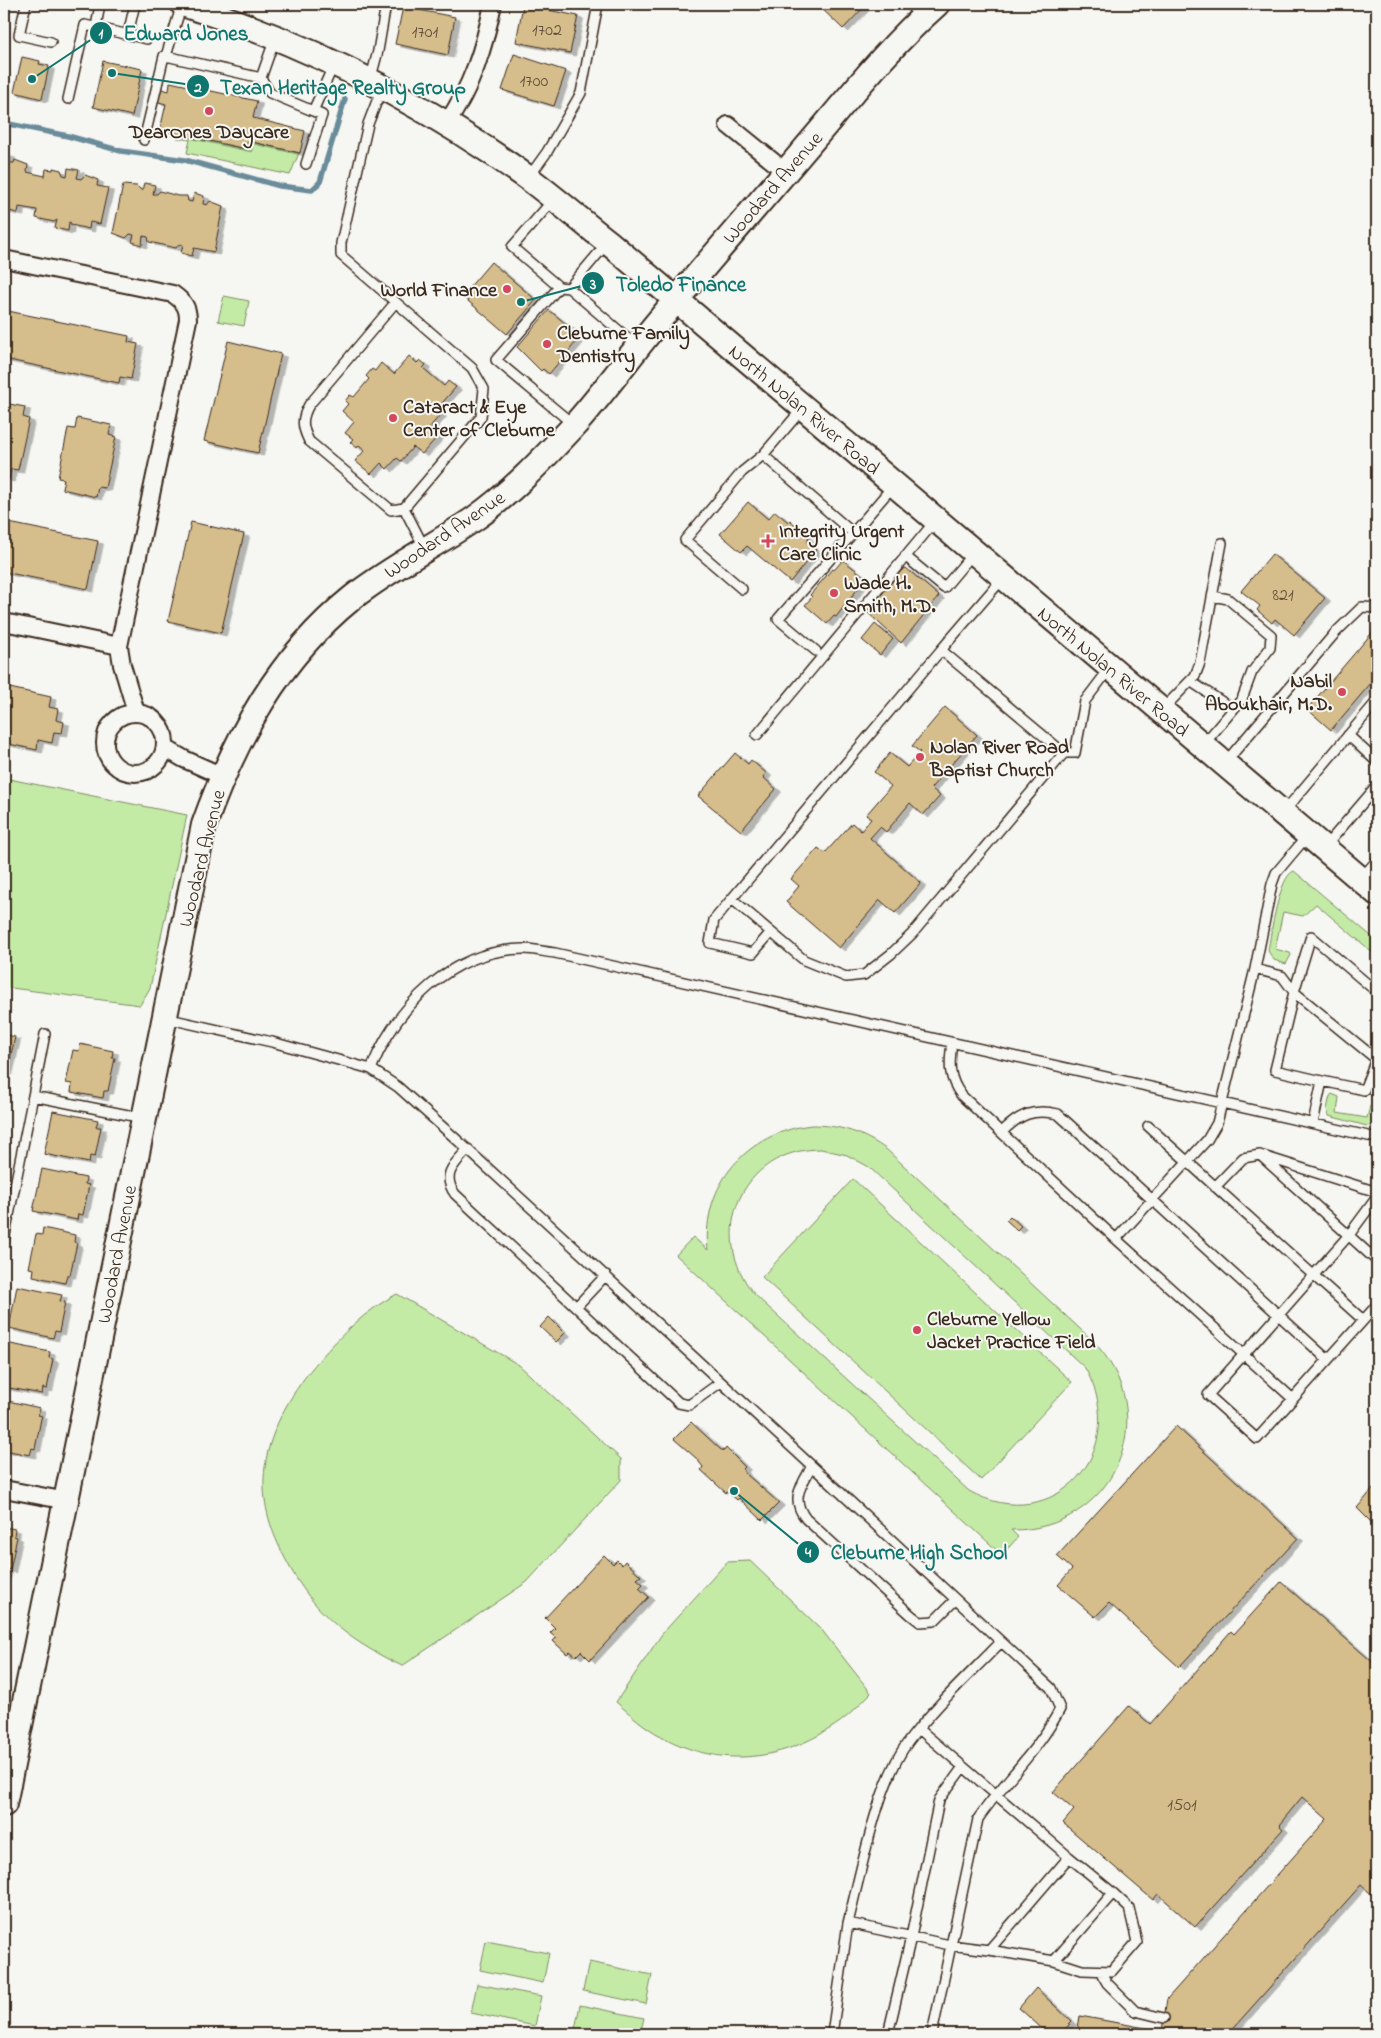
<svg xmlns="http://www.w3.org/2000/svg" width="1381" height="2038" viewBox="0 0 1381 2038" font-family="'Indie Flower',sans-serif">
  <defs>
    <filter id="shadow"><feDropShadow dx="5.5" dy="3" stdDeviation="0" flood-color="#0004"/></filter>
  </defs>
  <rect width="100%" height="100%" fill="#f6f6f2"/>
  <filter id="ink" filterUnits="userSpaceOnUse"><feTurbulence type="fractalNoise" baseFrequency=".02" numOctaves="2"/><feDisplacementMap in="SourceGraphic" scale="10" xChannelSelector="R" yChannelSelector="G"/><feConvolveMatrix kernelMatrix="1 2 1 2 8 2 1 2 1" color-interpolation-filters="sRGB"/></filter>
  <g filter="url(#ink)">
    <path fill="#c3eba6" stroke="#7f8a62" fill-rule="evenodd" d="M178 134 246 149 248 141 299 153 290 175 187 153 190 140 177 138Z
      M224 296 249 301 244 326 218 321Z
      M4 778 187 815 150 988 140 1005 4 987Z
      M1294 871 1377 941V956L1316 904 1303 916 1283 912 1275 949 1290 953 1291 955 1286 964 1274 960 1268 951C1271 934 1279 876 1294 871Z
      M1332 1094 1339 1097 1337 1113 1367 1118 1370 1106 1377 1105V1125L1367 1126 1329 1116 1327 1109 1330 1096Z
      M812 1125C840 1125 864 1133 887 1150L1092 1340C1166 1415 1114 1531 1011 1530L1018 1537 1002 1555 676 1255 693 1237 708 1250C701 1185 747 1132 812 1125ZM821 1149 847 1155 869 1167 1085 1368C1133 1451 1054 1538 969 1491L755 1295C705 1235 741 1149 821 1149Z
      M853 1179 1072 1382 981 1480 762 1277Z
      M397 1294 519 1365 621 1459V1480L527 1582 402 1666C343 1638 308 1608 280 1548 268 1523 261 1495 265 1467 270 1427 294 1389 319 1360 342 1334 366 1310 397 1294Z
      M750 1561 821 1629 871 1693C861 1703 851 1714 840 1722 784 1761 722 1770 661 1736 644 1727 630 1714 616 1702L662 1634 727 1562Z
      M486 1941 549 1953 543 1983 480 1970Z
      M589 1962 652 1975 646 2004 583 1991Z
      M477 1984 541 1996 535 2026 471 2013Z
      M580 2005 644 2018 640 2034H574Z"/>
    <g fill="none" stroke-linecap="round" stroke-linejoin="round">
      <path stroke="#6a8b99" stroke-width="5.5" d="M4 123 68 136 121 151 185 160 280 186 312 190 320 182 345 99"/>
    </g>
    <path fill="#d5bd8c" stroke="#3b2a1e" filter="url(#shadow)" d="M817 4H867L843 29Z
      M523 5 578 16 570 53 516 42Z
      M403 7 455 17 448 55 395 44Z
      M514 54 566 71 554 106 502 90Z
      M22 57 40 61 39 64 49 66 42 99 14 92Z
      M103 61 142 69 132 116 93 107Z
      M170 82 257 101 253 118 305 131 300 153 248 141 246 149 160 130 166 104 155 101 158 88 169 91Z
      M4 154 10 155 8 163H14L15 160 28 165 27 172 45 176 46 169 53 170V168L61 170 63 175 67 176 68 168 79 170 77 178 81 179 85 175 98 180 97 186 108 188 100 224 90 222 89 229 71 225V223L69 222 68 231 55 228 57 220 54 222 36 218 37 210 19 207 18 213 4 210Z
      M144 183 155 185 153 194H157L160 191 178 196H187L188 201 192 202 194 193 204 196 203 204 207 205 210 201 223 206 214 252 194 248 192 256 181 253 183 245 179 244 176 248 149 242 148 237 143 236 142 245 132 242 134 235 130 234 126 238 113 233 123 185 137 186 142 191Z
      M491 262 536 300 507 334 462 296Z
      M549 310 571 328 567 332 577 341 549 374 543 369 541 371 517 347Z
      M8 311 129 336 128 342 138 344 131 379 120 377 119 383 4 359V318L6 319Z
      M228 341 281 354 258 453 204 441Z
      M409 356 417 363 420 360 426 365 423 368 444 386 448 381 456 387 436 410 441 414 429 428 438 436 422 454 413 447 401 461 397 458 387 469 381 463 371 474 355 461 365 450 359 445 357 448 350 442 353 439 345 433 354 422 342 411 348 404 345 401 350 395 354 397 369 379 366 376 372 369 375 371 381 363 394 374Z
      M4 403 25 407 23 417 29 419 18 470 11 469 9 479 4 478Z
      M77 418 111 425 109 435 116 437 105 488 98 487 96 497 62 489 64 479 58 478 68 428 75 429Z
      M748 502 768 519 775 511 788 522 790 520 803 532 809 539 807 542 816 550 790 582 747 546 741 552 720 534Z
      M4 522 98 541 88 589 4 572Z
      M191 522 244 534 221 633 168 621Z
      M1272 554 1325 598 1294 635 1275 619 1272 623 1257 610 1260 606 1241 591Z
      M843 560 866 578 836 617 834 616 827 624 805 605 812 597 810 595 832 569 834 570Z
      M906 568 939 596 901 643 867 612 902 570Z
      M875 624 893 639 880 655 862 640Z
      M1377 627V676L1331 730 1307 709Z
      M5 687 51 697 49 707 58 709 56 720 64 722 62 733 54 732 52 743 38 740 37 750 4 743Z
      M945 707 977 735 931 788 940 796 923 815 910 803 886 832 880 827 870 838 921 883 895 913 880 900 839 948 786 902 799 886 791 879 818 848 825 853 852 823 861 831 871 819 866 815 891 786 874 772 890 753 907 767 920 752 912 746Z
      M735 753 748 764 751 760 766 773 763 777 776 789 741 831 698 796Z
      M4 1034 15 1037 7 1072H4Z
      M80 1044 113 1051 112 1058H115L108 1091H104L103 1098 71 1092 72 1084 66 1083 73 1050 79 1051Z
      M53 1111 98 1120 96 1127H101L95 1157 90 1156 89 1163 44 1154Z
      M42 1169 86 1178 85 1184 89 1185 83 1215 78 1214 77 1220 33 1211Z
      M1010 1216 1021 1226 1017 1230 1006 1220Z
      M43 1228 75 1235 74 1242 77 1243 70 1275H67L65 1283 33 1276 34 1269 29 1268 36 1234 42 1235Z
      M17 1286 62 1295 60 1301 65 1302 59 1332 55 1331 53 1338 9 1328Z
      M549 1317 565 1333 556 1342 540 1327Z
      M6 1343 50 1352 49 1358 53 1359 47 1389 43 1388 42 1394 4 1387Z
      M8 1401 40 1408 38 1415 42 1416 41 1419 35 1449 32 1448 30 1455 4 1450V1408H6Z
      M691 1422 720 1449 724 1451 726 1448 745 1467 743 1469 745 1473 779 1503 762 1520 739 1498 737 1500 728 1492 726 1493 701 1470 703 1467 696 1458 674 1439Z
      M1176 1426 1298 1538 1179 1667 1109 1603 1095 1617 1058 1585 1072 1569 1057 1556Z
      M1377 1484V1522L1376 1520 1373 1524 1357 1508Z
      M4 1527 15 1529 14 1536 17 1537 10 1570 7 1569 5 1576Z
      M604 1555 613 1564 617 1560 622 1565 625 1561 641 1576 637 1579 643 1584 639 1588 649 1597 590 1660 581 1651 576 1656 570 1651 567 1654 553 1641 556 1638 550 1633 555 1628 545 1618Z
      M1281 1582 1377 1666V1899L1361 1885 1228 2034H1077L1080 2016 1162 2031 1167 1999 1327 1819 1302 1797 1279 1825 1283 1829 1195 1927 1158 1894 1153 1900 1063 1823 1074 1810 1053 1792 1129 1706 1150 1724 1231 1631 1234 1634Z
      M1036 1988 1072 2022 1060 2034H1048L1019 2008Z"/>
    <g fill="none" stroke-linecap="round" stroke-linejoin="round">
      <g stroke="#3b2a1e" stroke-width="12">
        <path id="lane" d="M26 4 19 35 51 42
          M909 4 922 18
          M96 27 100 4
          M128 34 135 4
          M275 38 261 78 270 93 313 111
          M166 56 261 78
          M370 81 378 51 386 4
          M382 88 368 124 341 243V255L472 368 484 389 481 417 404 508 425 549
          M68 99 85 25 147 39
          M144 140 164 56H166L182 4
          M306 164 322 115 313 111 334 64
          M529 177 547 152 581 93 598 4
          M554 199 512 247 559 287 569 288 637 346
          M559 287 496 360 574 425
          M569 288 608 242
          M395 303 309 405C301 419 302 427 309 441L391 510 404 508
          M803 408 763 455 853 533 893 486
          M905 556 944 588 974 552
          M1003 578 941 650 1064 753H1075L1085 701 1110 668
          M742 589 685 540 742 472 763 455
          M816 651 778 619 853 533
          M1190 681 1233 709
          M1161 711 1195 676 1200 663 1222 543
          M757 735 936 520
          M1348 735 1377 762
          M1203 745 1242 699 1252 672 1270 648 1271 635 1228 599 1213 596
          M1224 764 1336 632 1362 607 1377 608
          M1283 813 1377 701
          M1324 848 1377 786
          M1361 879 1377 860
          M732 899 804 960 846 977 864 975 891 954 912 934 1064 753
          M771 932 753 953 710 943 714 920 941 650
          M1255 969 1282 976 1294 992 1311 936 1377 992
          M165 1018 272 1042 371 1069 398 1087 455 1138 721 1382 689 1405 679 1403 455 1194C441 1175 454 1164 468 1149
          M952 1043C949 1064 948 1078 962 1096L1116 1239 1207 1140 1217 1123 1255 969 1272 884 1276 873 1308 835
          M371 1069C397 1006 451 950 524 949 534 949 545 952 555 953L1377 1138
          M33 1096 45 1034
          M1313 1123 1322 1081 1275 1070 1294 992 1376 1059 1364 1090 1322 1081
          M1148 1126 1363 1320
          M1002 1132C1019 1115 1033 1108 1058 1114L1328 1360
          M1263 1156 1377 1192
          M1215 1187 1243 1158 1260 1155 1377 1261
          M1377 1197 1349 1235 1208 1395 1257 1439 1377 1305
          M1116 1239 1293 1399
          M4 1240 33 1096 143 1118
          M576 1307 606 1275
          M721 1382 812 1466
          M848 1923C861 1872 877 1784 908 1742 935 1706 970 1674 1001 1642
          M989 1950 1054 1961 1113 1893 1069 1857
          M1054 1961 1082 1970 1112 1971 1137 1942 1129 1908 1113 1893
          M1100 1971 1107 1983 1135 2011 1164 2018
          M832 2034 848 1923 950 1945 989 1950 1069 1857 919 1729
          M888 2034 911 1937 939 1800 963 1767
          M932 2034 978 1819C1004 1781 1039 1750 1060 1709L1051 1688 812 1466C801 1486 790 1499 806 1519L911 1615 920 1622 934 1621 955 1600"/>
      </g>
      <g stroke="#3b2a1e" stroke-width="20">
        <path id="street" d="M446 124C472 87 484 48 493 4
          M728 125 786 172
          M4 259 173 294C184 302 188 307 188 320L119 646 122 665 136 712
          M4 622 119 646
          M105 743a30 30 0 1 1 60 0a30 30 0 1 1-60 0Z
          M165 748 184 759 222 776
          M4 1489 67 1501"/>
      </g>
      <g stroke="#3b2a1e" stroke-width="28">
        <path id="secondary" d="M183 4C306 43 423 102 528 178 555 198 581 221 608 242L1377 893
          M4 1804 204 825C235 738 279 657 352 598 390 568 434 546 474 519 510 494 542 460 572 428 602 395 628 358 657 323 709 260 763 199 816 136 855 90 892 44 937 4"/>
      </g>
      <use href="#lane" stroke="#f6f6f2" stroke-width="9"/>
      <use href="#street" stroke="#f6f6f2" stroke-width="16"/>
      <use href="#secondary" stroke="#f6f6f2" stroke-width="24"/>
    </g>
  </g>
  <g fill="#d1495b" stroke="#f6f6f2" stroke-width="2">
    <circle cx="209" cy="111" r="5"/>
    <circle cx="507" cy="289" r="5"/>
    <circle cx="547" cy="344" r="5"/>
    <circle cx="393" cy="418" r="5"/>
    <path d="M765.5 533.5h5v5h5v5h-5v5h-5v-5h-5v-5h5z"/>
    <circle cx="834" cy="593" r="5"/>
    <circle cx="1342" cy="692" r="5"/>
    <circle cx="920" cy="757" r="5"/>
    <circle cx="917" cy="1330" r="5"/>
  </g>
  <g text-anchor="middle" stroke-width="4" stroke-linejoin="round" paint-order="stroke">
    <g font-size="18" fill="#624f3a">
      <text x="547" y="35">1702</text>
      <text x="425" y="37">1701</text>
      <text x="534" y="86">1700</text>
      <text x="1283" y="600">821</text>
      <text x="1182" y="1810">1501</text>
    </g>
    <g font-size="20" font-weight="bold" fill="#3b2a1e" stroke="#f6f6f2" text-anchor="start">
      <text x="209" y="138" text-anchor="middle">DearOnes Daycare</text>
      <text x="497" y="296" text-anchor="end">World Finance</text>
      <text x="557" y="339">Cleburne Family<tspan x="557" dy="23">Dentistry</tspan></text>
      <text x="403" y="413">Cataract &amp; Eye<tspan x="403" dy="23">Center of Cleburne</tspan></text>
      <text x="779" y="537">Integrity Urgent<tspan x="779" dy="23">Care Clinic</tspan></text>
      <text x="844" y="589">Wade H.<tspan x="844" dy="23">Smith, M.D.</tspan></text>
      <text x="1332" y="687" text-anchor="end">Nabil<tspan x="1332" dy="23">Aboukhair, M.D.</tspan></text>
      <text x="930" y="753">Nolan River Road<tspan x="930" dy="23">Baptist Church</tspan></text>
      <text x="927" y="1325">Cleburne Yellow<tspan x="927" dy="23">Jacket Practice Field</tspan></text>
    </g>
    <g font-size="20" fill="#3b2a1e" stroke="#f6f6f2">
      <text transform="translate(772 187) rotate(-49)" y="7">Woodard Avenue</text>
      <text transform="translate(805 409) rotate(40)" y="7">North Nolan River Road</text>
      <text transform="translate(444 534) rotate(-34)" y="7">Woodard Avenue</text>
      <text transform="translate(1114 671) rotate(40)" y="7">North Nolan River Road</text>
      <text transform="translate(201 858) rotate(-76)" y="7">Woodard Avenue</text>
      <text transform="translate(116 1254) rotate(-79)" y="7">Woodard Avenue</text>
    </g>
  </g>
  <path fill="none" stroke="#0f766e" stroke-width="2" d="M32 79L101 33M112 73L198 86M521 302L593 283M734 1491L808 1552"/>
  <g fill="#0f766e" stroke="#f6f6f2" stroke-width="2">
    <circle cx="32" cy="79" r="5"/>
    <circle cx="112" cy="73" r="5"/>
    <circle cx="521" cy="302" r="5"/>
    <circle cx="734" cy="1491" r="5"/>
    <circle cx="101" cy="33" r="12"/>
    <circle cx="198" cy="86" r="12"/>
    <circle cx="593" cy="283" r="12"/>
    <circle cx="808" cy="1552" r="12"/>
  </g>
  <g font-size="15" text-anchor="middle" font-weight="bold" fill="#fff">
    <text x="101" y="38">1</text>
    <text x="198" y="92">2</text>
    <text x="593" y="289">3</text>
    <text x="808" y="1557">4</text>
  </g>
  <g font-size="21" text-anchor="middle" font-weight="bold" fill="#0f766e" stroke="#f6f6f2" stroke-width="4" stroke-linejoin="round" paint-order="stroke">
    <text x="186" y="40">Edward Jones</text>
    <text x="343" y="94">Texan Heritage Realty Group</text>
    <text x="681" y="291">Toledo Finance</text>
    <text x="919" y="1559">Cleburne High School</text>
  </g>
  <rect width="1381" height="2038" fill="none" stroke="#f6f6f2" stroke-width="20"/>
  <rect x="10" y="10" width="1361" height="2018" fill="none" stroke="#3b2a1e" stroke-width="2" filter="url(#ink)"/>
</svg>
